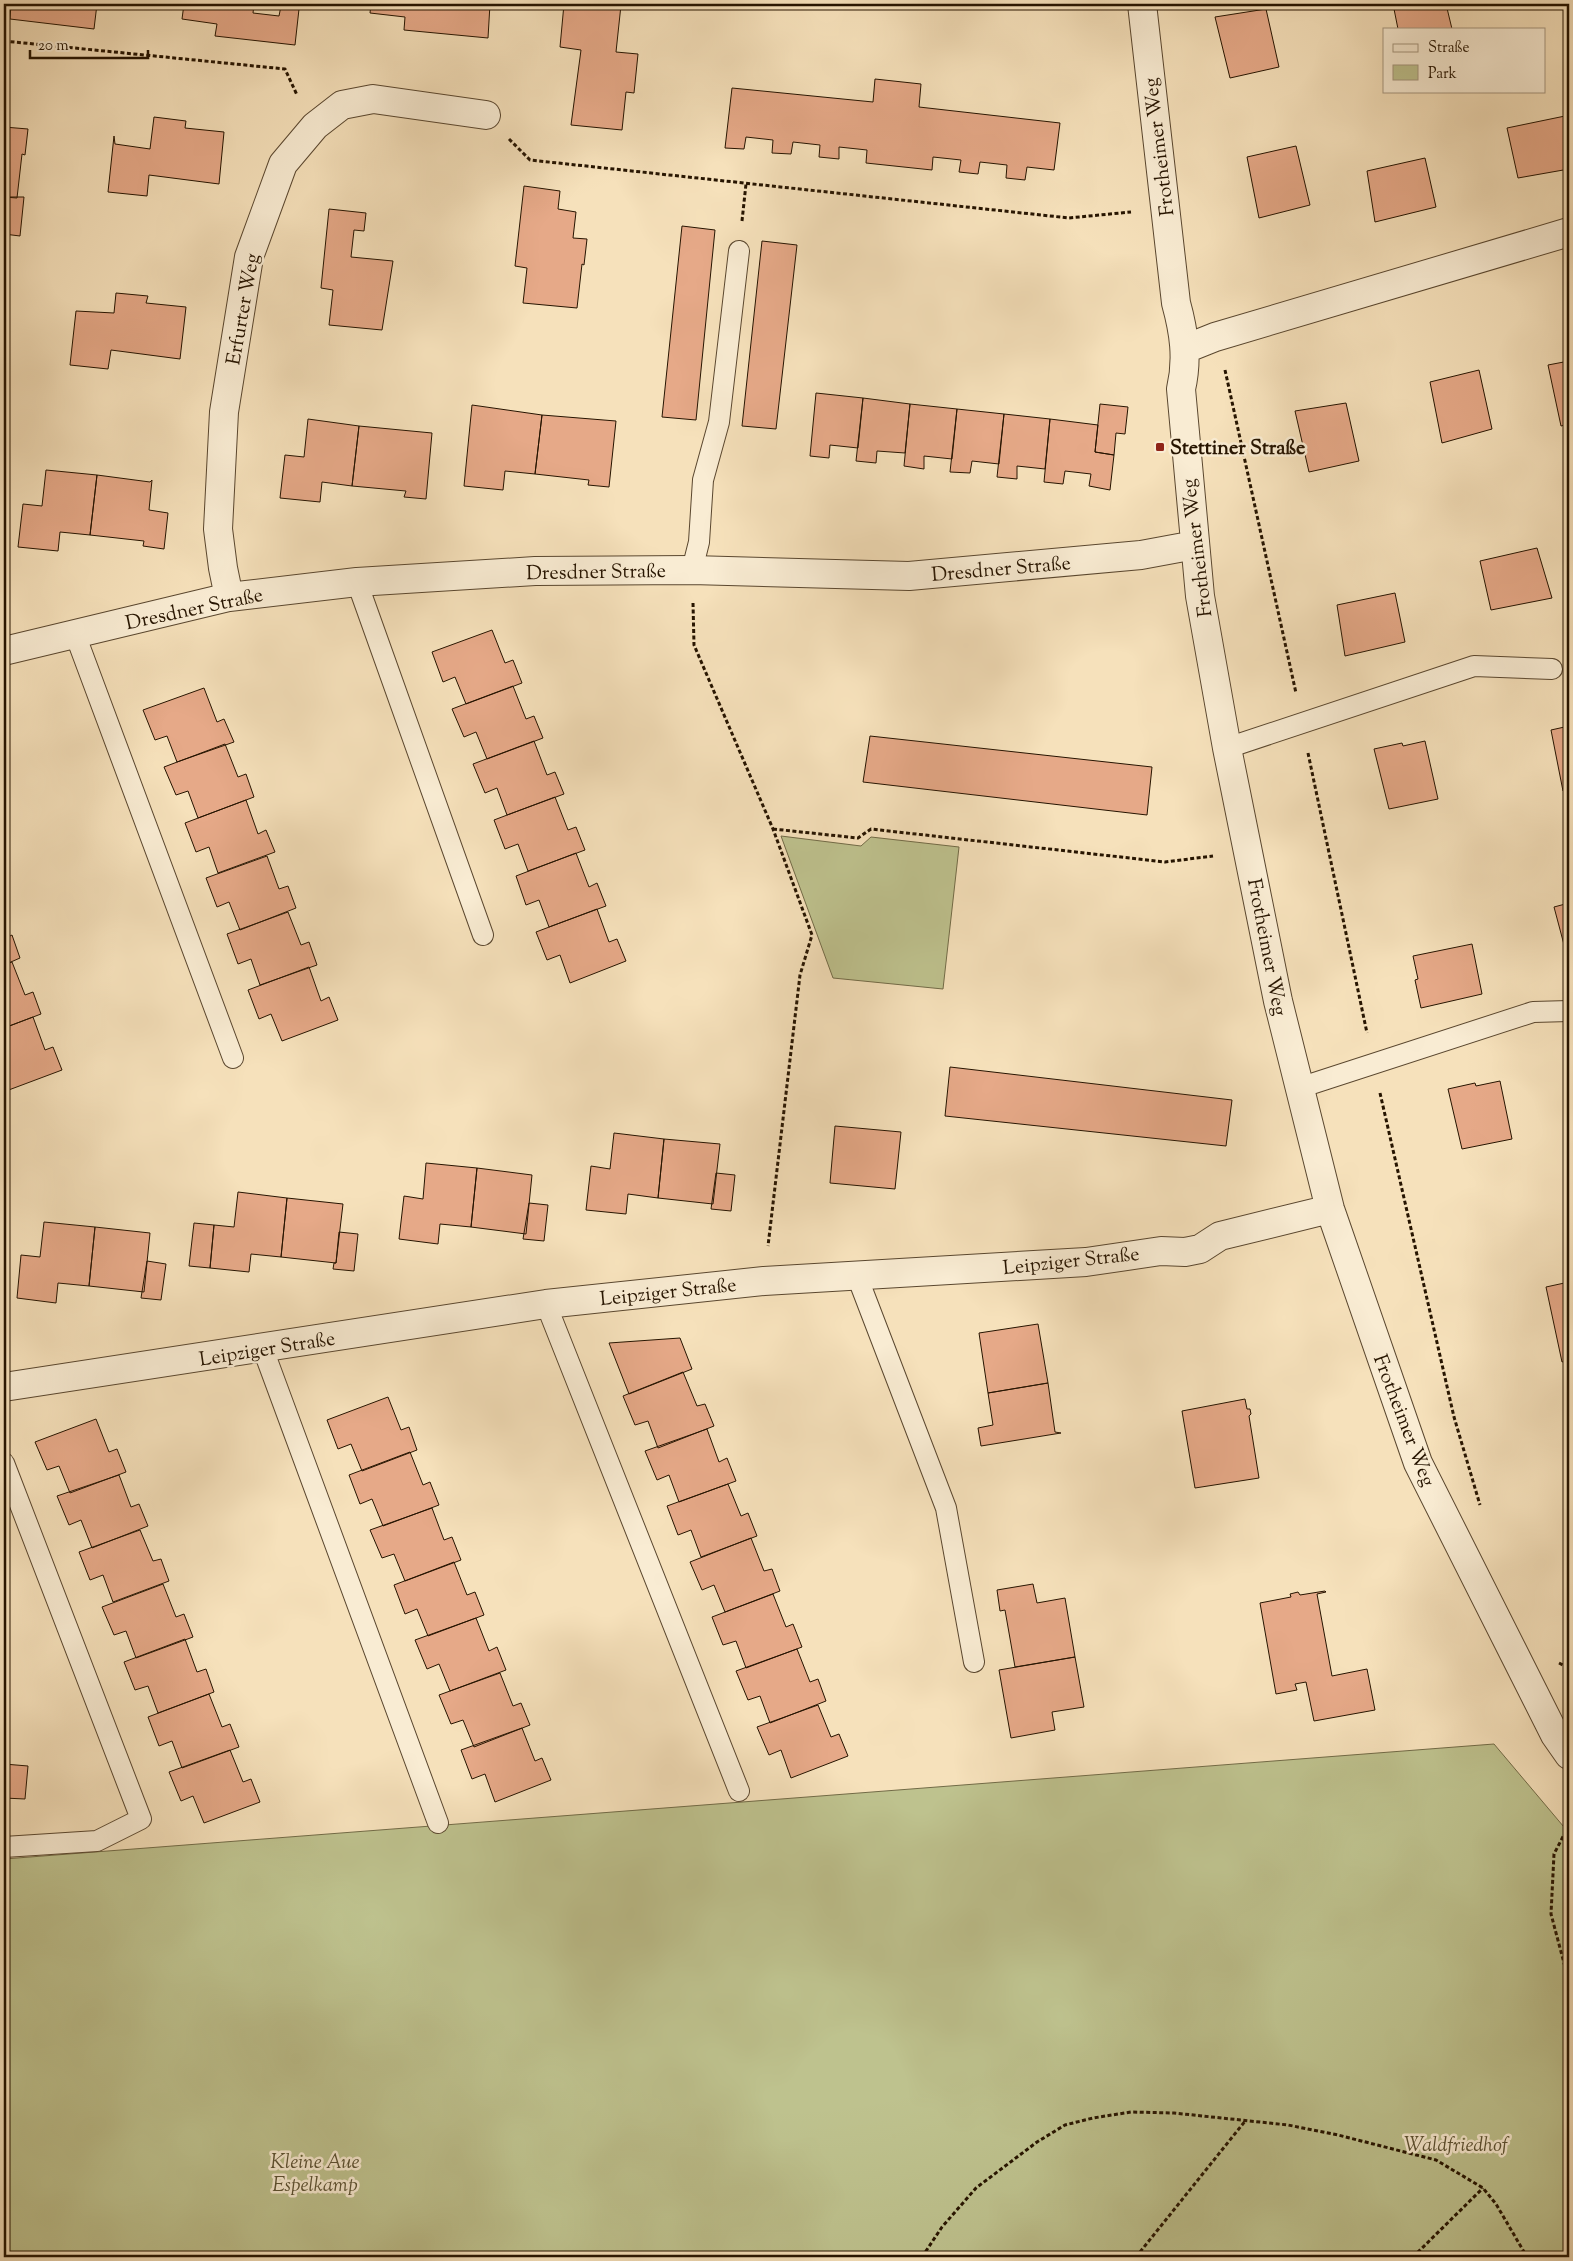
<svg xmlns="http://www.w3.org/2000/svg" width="1573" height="2261" viewBox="0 0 1573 2261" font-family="'Sorts Mill Goudy',serif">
  <rect width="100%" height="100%" fill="#f6e1bb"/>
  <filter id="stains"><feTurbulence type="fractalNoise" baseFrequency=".004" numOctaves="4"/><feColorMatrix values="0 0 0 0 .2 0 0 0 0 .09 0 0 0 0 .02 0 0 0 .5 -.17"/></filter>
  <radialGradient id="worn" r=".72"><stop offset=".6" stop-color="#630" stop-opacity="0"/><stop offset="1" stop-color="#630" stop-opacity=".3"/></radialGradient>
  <path fill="#bec28e" stroke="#726b47" d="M781 836 861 846 871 837 959 847 943 989 833 978Z
    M1494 1744 1569 1833V2257H4V1859Z"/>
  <path fill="#e6a988" stroke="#261400" d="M11 4H97L94 29 10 19Z
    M184 4H254L253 13 279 16 281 6 299 9 295 45 215 36 217 24 182 19Z
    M371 4H490L488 38 404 30 405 17 370 13Z
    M564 4 621 5 616 52 638 54 634 93 626 92 622 130 571 125 581 50 560 47Z
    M1393 4H1446L1452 29H1398Z
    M1266 9 1279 67 1230 78 1215 17Z
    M875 79 921 84 919 107 1060 123 1054 170 1027 167 1025 180 1006 178 1007 165 980 162 978 174 959 172 961 160 933 157 932 170 866 163 867 150 839 147V159L819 157 820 145 793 142 791 154 772 153 773 140 746 137 744 149 725 148 732 88 873 102Z
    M1565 116 1569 136V169L1518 178 1507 128Z
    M154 117 186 121 185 128 224 132 219 184 149 175 147 196 108 192 114 136 115 144 150 149Z
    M4 127 28 129 25 155 22 154 17 198 4 197Z
    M1296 146 1310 205 1259 218 1247 157Z
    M1425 158 1436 207 1375 222 1367 171Z
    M524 186 560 191 558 209 576 212 573 238 587 239 584 265 582 264 577 308 523 303 527 268 515 266Z
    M4 197H24L20 236 4 234Z
    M329 209 366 213 364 231 354 230 351 257 393 261 382 330 329 325 333 290 321 288Z
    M682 226 715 230 696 420 662 417Z
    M762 241 797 245 776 429 742 426Z
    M116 293 148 296 146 303 186 307 180 359 111 350 108 369 70 365 76 311 114 313Z
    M1569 361V424L1561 426 1548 365Z
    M1479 370 1492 429 1442 443 1430 382Z
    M816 393 863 398 858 448 830 445 829 458 810 456Z
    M863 398 910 404 905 453 877 451 876 463 856 461Z
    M1346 403 1359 461 1309 472 1295 411Z
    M910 404 957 409 952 459 924 456V469L904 466Z
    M1100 404 1128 407 1125 434 1116 433 1114 455 1095 452Z
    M472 405 542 415 535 474 505 471 503 490 464 486Z
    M957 409 1004 414 999 464 972 461 970 473 950 472Z
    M1004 414 1050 419 1045 469 1017 466V479L997 477Z
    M542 415 616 421 609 487 588 485 589 480 535 474Z
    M308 419 359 426 352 486 322 482 320 502 280 498 285 455 304 457Z
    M1050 419 1098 425 1095 452 1114 455 1110 490 1089 486 1091 474 1065 471 1063 484 1044 482Z
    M359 426 432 433 426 499 404 497 406 491 352 486Z
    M46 470 97 475 90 535 60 532 58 551 18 547 23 504 42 506Z
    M97 475 150 482 152 480 149 510 168 513 164 549 143 546 144 541 90 535Z
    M1537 548 1552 598 1491 610 1480 561Z
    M1395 593 1405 642 1345 656 1337 605Z
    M492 630 505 663 513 660 522 683 466 704 455 677 443 682 432 652Z
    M513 686 526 719 534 716 543 738 487 759 476 732 464 737 452 709Z
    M204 688 217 722 224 719 234 742 177 762 167 736 155 740 143 710Z
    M1569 726V789L1563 791 1551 730Z
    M870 736 1152 767 1147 815 863 782Z
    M534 741 547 775 555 772 564 794 507 815 497 788 485 793 473 764Z
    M1425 741 1438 799 1389 809 1374 749 1402 743 1403 746Z
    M225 744 238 777 246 774 254 797 198 818 188 791 176 795 164 767Z
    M555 797 568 830 576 827 585 850 528 871 518 844 505 849 494 820Z
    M246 800 258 834 266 830 275 852 218 873 209 847 196 852 185 823Z
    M576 853 589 887 597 883 606 906 549 927 539 900 526 905 516 876Z
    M267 856 279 889 288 886 296 908 240 930 229 902 217 907 206 878Z
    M1569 903V956H1567L1554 907Z
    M597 909 609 942 617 939 626 961 570 983 560 955 547 960 536 932Z
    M288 912 301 945 309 942 317 965 260 985 251 959 238 964 227 934Z
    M12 935 20 958 4 965V939Z
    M1472 944 1482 994 1421 1008 1415 980 1418 979 1413 956Z
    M12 962 25 995 33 992 41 1014 4 1028V965Z
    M309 967 321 1001 329 997 338 1020 282 1041 271 1014 259 1019 248 990Z
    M33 1017 45 1050 53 1047 62 1070 6 1091 4 1085V1028Z
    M950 1067 1232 1100 1226 1146 945 1116Z
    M1500 1081 1512 1139 1462 1149 1448 1089 1475 1083 1476 1086Z
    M835 1126 901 1132 895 1189 830 1183Z
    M614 1133 664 1139 658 1198 628 1194 626 1214 586 1210 591 1166 610 1169Z
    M664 1139 720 1144 713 1204 658 1198Z
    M426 1163 477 1168 471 1227 440 1224 438 1244 399 1239 404 1196 423 1199Z
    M477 1168 532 1175 526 1234 471 1227Z
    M716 1173 735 1175 731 1211 711 1209Z
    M238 1192 287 1198 281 1257 251 1254 249 1272 210 1268 214 1225 234 1227Z
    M287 1198 343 1204 336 1263 281 1257Z
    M529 1203 548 1205 544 1241 523 1239Z
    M44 1222 95 1227 89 1286 58 1283 56 1303 17 1298 21 1255 40 1257Z
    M194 1223 214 1225 210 1268 189 1266Z
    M95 1227 150 1233 144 1292 89 1286Z
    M339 1232 358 1234 354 1271 333 1269 334 1263H336Z
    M147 1261 166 1264 161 1300 141 1298Z
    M1569 1282V1360L1562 1362 1546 1287Z
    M1038 1324 1048 1383 988 1393 979 1333Z
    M680 1338 692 1369 629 1394 609 1343Z
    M683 1372 697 1406 705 1404 714 1426 658 1448 648 1421 635 1425 623 1396Z
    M1048 1383 1055 1432 1061 1433 981 1446 978 1428 993 1425 988 1393Z
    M388 1397 401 1430 409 1427 417 1450 362 1471 351 1444 338 1449 327 1420Z
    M1245 1399 1247 1409H1250L1251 1414 1249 1416 1259 1478 1195 1488 1182 1411Z
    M96 1419 109 1452 117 1449 126 1472 70 1493 59 1466 47 1470 35 1442Z
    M707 1429 719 1462 727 1458 736 1481 679 1502 669 1475 657 1480 645 1451Z
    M410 1452 423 1485 430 1482 439 1505 383 1526 372 1499 360 1504 349 1475Z
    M119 1475 131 1507 139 1504 148 1526 92 1548 81 1520 69 1525 57 1496Z
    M728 1484 741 1516 748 1513 757 1536 701 1557 691 1530 678 1535 667 1506Z
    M432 1508 444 1540 452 1537 461 1560 405 1581 394 1554 382 1558 370 1530Z
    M140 1530 153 1561 161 1559 169 1581 113 1602 103 1575 90 1580 79 1552Z
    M751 1538 764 1571 772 1569 780 1591 725 1612 714 1585 702 1590 690 1562Z
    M454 1562 467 1595 475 1592 484 1615 428 1636 417 1609 405 1614 394 1585Z
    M163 1584 176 1617 184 1614 193 1637 136 1658 126 1631 114 1635 102 1607Z
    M1033 1584 1037 1603 1065 1598 1075 1657 1015 1667 1005 1610 1000 1611 997 1590Z
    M1325 1591 1326 1592 1317 1594 1332 1676 1367 1669 1375 1710 1314 1721 1306 1682 1295 1684 1297 1690 1276 1694 1260 1603 1291 1597 1290 1594 1298 1592 1300 1595Z
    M773 1594 786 1627 793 1624 802 1647 746 1668 736 1641 723 1645 712 1617Z
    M476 1618 489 1651 497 1647 506 1670 450 1691 439 1664 427 1669 415 1640Z
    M185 1639 197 1672 206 1669 214 1692 158 1713 148 1686 135 1690 124 1662Z
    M797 1649 810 1682 818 1679 826 1701 770 1723 760 1696 748 1700 736 1671Z
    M1075 1657 1084 1707 1052 1712 1055 1730 1011 1738 999 1670Z
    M500 1673 513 1706 521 1703 530 1725 474 1747 463 1720 451 1724 439 1695Z
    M209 1694 222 1727 230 1724 239 1747 182 1768 172 1741 159 1746 148 1717Z
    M818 1705 831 1737 839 1734 848 1756 791 1778 781 1750 769 1755 757 1727Z
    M522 1728 535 1761 542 1758 551 1780 495 1802 485 1774 472 1779 461 1750Z
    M230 1750 243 1782 251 1779 260 1802 204 1823 193 1796 181 1801 169 1772Z
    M4 1764 28 1766 25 1799 4 1798Z"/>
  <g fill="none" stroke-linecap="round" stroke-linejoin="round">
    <g stroke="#5a472f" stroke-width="22">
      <path id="service" d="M692 570 699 542 703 480 719 422 739 251
        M357 582 483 935
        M75 634 233 1058
        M1227 748 1474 666 1552 669
        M1299 1088 1533 1012 1569 1011
        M857 1276 946 1508 974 1662
        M546 1304 739 1791
        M263 1349 438 1823
        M4 1463 141 1819 97 1841 4 1847"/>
    </g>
    <g stroke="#5a472f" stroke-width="30">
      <path id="minor" d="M1142 4 1176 303C1184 332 1188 359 1181 389L1200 596 1227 748 1278 1001 1330 1209 1418 1463 1555 1735 1569 1755
        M1185 349 1215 337 1569 232
        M229 597 223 568 218 529 224 412 249 257 283 164 315 126 342 105 373 99 486 115
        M4 651 229 597 357 582 535 571 692 570 909 576 1141 555 1195 545
        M4 1387 546 1304 764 1281 1086 1262 1161 1251 1185 1252 1200 1249 1220 1236 1330 1209"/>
    </g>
    <path stroke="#261400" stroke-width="3" stroke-dasharray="4 2.5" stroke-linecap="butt" d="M4 41 285 69 297 95
      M509 139 530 160 1069 218 1131 212
      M742 221 746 184
      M1225 370 1296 693
      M693 603 694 645 773 829 812 935 800 975 768 1246
      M1308 753 1367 1033
      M773 829 858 838 871 829 1165 862 1213 856
      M1380 1093 1454 1417 1480 1505
      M1559 1663 1569 1668
      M1569 1825 1554 1854 1551 1914 1569 1982
      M922 2257 942 2227 976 2188 1037 2142 1065 2125 1093 2118 1131 2112 1174 2113 1288 2125 1338 2135 1436 2160 1483 2188 1496 2204 1527 2257
      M1136 2257 1246 2120
      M1413 2257 1483 2188"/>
    <use href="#service" stroke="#f9ecd3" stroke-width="20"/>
    <use href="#minor" stroke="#f9ecd3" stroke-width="28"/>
  </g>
  <rect fill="#8f2418" stroke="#f9ecd3" stroke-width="2" x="1155" y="442" width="10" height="10" rx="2.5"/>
  <g text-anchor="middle" stroke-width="5" stroke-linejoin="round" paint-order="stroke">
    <g font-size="20" fill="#261400" stroke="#f9ecd3">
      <text transform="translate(1158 147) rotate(-97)" y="7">Frotheimer Weg</text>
      <text transform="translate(242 309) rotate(-80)" y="7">Erfurter Weg</text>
      <text transform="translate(1196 548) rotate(-97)" y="7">Frotheimer Weg</text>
      <text transform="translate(1001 568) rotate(-5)" y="7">Dresdner Straße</text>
      <text transform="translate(596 571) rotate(-1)" y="7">Dresdner Straße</text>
      <text transform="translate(194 608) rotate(-12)" y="7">Dresdner Straße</text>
      <text transform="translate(1268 947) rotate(79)" y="7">Frotheimer Weg</text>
      <text transform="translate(1071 1260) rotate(-6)" y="7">Leipziger Straße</text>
      <text transform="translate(668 1291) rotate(-6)" y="7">Leipziger Straße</text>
      <text transform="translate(267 1348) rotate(-9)" y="7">Leipziger Straße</text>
      <text transform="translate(1405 1420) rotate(69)" y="7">Frotheimer Weg</text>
    </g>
    <g font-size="20" font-weight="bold" fill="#261400" stroke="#f9ecd3" text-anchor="start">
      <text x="1170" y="454">Stettiner Straße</text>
    </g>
    <g font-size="20" font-style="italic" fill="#5b5132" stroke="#f9ecd3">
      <text x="1456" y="2151">Waldfriedhof</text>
      <text x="315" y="2168">Kleine Aue<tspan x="315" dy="23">Espelkamp</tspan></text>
    </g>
  </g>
  <rect width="1573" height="2261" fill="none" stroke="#f6e1bb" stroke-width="20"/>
  <rect x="5" y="5" width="1563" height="2251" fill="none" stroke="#261400" stroke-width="2.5"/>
  <rect x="10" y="10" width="1553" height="2241" fill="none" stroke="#261400"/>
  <rect x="1383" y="28" width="162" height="65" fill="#f9ecd3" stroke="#a5967f"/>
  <rect x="1393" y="44" width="25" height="8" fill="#f9ecd3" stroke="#a5967f"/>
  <text x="1428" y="52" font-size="15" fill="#261400">Straße</text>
  <rect x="1393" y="65" width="25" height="15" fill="#bec28e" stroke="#a5967f"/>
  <text x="1428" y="78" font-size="15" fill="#261400">Park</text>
  <path d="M30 50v8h118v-8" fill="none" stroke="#261400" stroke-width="2.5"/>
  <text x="38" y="50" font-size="15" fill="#261400" stroke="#f9ecd3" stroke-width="4" paint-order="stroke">20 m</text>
  <rect width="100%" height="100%" filter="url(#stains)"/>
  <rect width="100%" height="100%" fill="url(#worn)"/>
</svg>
